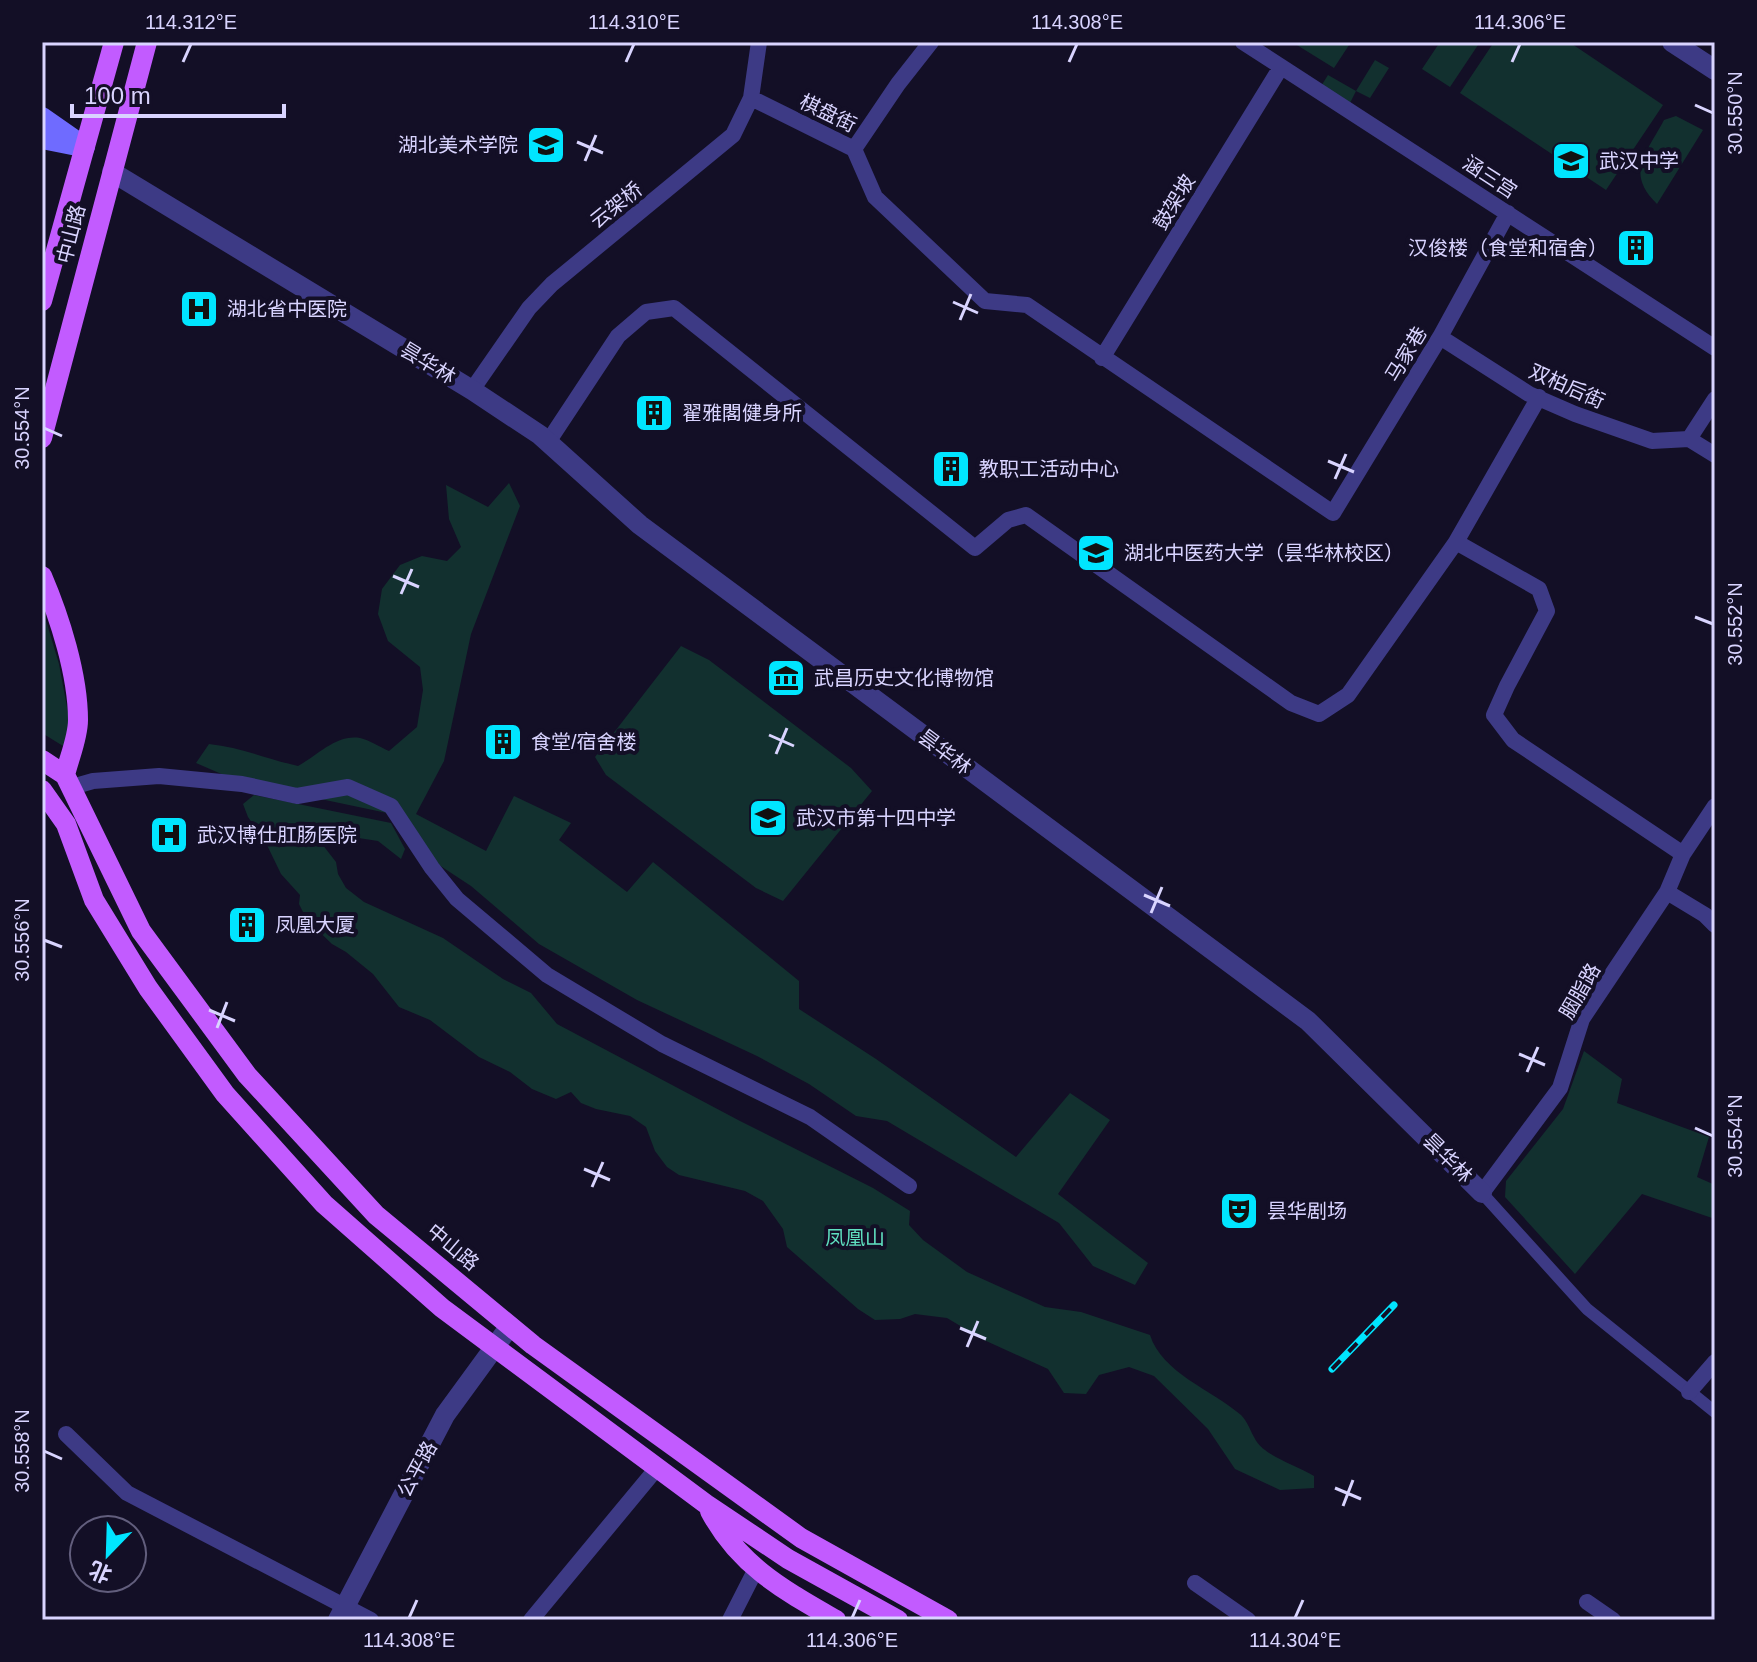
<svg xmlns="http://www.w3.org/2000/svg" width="1757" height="1662" viewBox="0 0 1757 1662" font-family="Helvetica,'Noto Sans SC',sans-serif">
  <rect width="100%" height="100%" fill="#130f26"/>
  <path fill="#12302f" d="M1292 42H1351L1334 68Z
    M1440 42H1480L1450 87 1422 69Z
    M1494 42H1569L1663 105 1606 190 1460 93Z
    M1375 60 1389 68 1370 98 1356 91 1347 109 1318 91 1328 75 1356 91Z
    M1676 116 1703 130 1657 204C1625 173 1646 154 1664 120Z
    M509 483 520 506 471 634 444 761 416 814 486 851 514 796 571 823 559 840 627 892 653 862 799 981V1009L876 1059 1016 1157 1070 1093 1110 1120 1058 1194 1148 1263 1135 1285 1093 1266 1059 1223 887 1121 856 1116 809 1084 757 1056 637 1000 539 944 471 886 436 863 387 813 240 782 196 763 209 744C240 747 267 759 298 766 317 756 336 734 360 738 369 740 380 747 389 751L417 727 423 690 420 667 388 641 378 614 382 589 400 565 422 556 447 561 461 547 449 519 446 485 488 507Z
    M42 607 59 664 72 734 63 746 42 733Z
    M681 646 709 660 851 768 872 791 783 901 756 888 606 775 595 757Z
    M254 795 391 823 405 849 401 859 378 841 352 837 325 828 315 835 336 862 338 874 346 888 364 902 443 938 503 979 531 993 557 1024 740 1121 873 1188 910 1211 909 1225 923 1240 967 1272 1045 1307 1081 1312 1150 1335C1162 1373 1212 1390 1241 1415 1251 1425 1252 1441 1265 1450 1276 1459 1300 1468 1314 1476V1488L1280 1490 1235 1469 1208 1429 1154 1376 1129 1367 1099 1375 1086 1394 1064 1393 1048 1369 984 1340 947 1318 915 1314 900 1319 875 1320 858 1309 787 1247 783 1229 763 1201 745 1191 679 1175 667 1167 655 1151 646 1127 630 1116 596 1109 581 1103 571 1092 556 1099 532 1089 510 1072 479 1057 430 1020 399 1007 373 974 346 952 332 944 307 920 299 904 300 895 281 874 266 843 248 817 243 804Z
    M1584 1051 1622 1079 1617 1103 1709 1137 1697 1177 1715 1185V1219L1642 1194 1575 1274 1505 1197 1506 1181 1563 1109Z"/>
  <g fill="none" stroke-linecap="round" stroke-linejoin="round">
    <path stroke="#3d3a85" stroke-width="12" d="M1482 1193 1587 1309 1715 1412"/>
    <path stroke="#3d3a85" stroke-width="16" d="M1243 42 1715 348
      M751 98 854 149 898 84 931 42
      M854 149 875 197 985 301 1027 305 1333 513 1440 337 1508 213
      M1440 337 1529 394 1575 414 1652 441 1689 439
      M1102 358 1281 67
      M472 390 529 308 552 284 733 135 751 98 759 42
      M1689 439 1715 399
      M1689 439 1715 455
      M548 442 618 336 646 312 674 308 975 548 1008 520 1026 515 1291 703 1319 714 1348 695 1456 542 1539 397
      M1456 542 1539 589 1547 611 1507 686 1494 715 1513 740 1683 854
      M72 787 93 781 159 776 242 784 297 796 348 787 391 806 432 868 457 899 547 975 662 1044 810 1117 909 1186
      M1667 892 1705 915 1715 925
      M1482 1193 1560 1088 1582 1019 1667 892 1683 854 1715 806
      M1689 1392 1715 1362
      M66 1434 127 1493 371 1620
      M1195 1583 1248 1620
      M1587 1602 1613 1620
      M531 1620 657 1468
      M730 1620 756 1569"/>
    <path stroke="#3d3a85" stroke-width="20" d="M1672 42 1715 70
      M112 172 472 390 540 435 640 525 1308 1021 1482 1193
      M338 1620 445 1415 510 1326"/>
    <path stroke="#6f6bff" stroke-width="20" d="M42 117 85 147
      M42 139 77 146"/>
    <path stroke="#c25bff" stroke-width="20" d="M42 301 114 42
      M42 438 147 42
      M42 576C60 618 78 675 78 720 78 738 69 758 65 775
      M42 760 65 775 141 931 247 1075 376 1215 533 1345 801 1538 948 1620
      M42 790 66 824 94 900 148 988 225 1094 324 1204 442 1308 706 1504 788 1559 898 1620
      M710 1511C739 1566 784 1590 836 1620"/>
    <g stroke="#00e5ff" stroke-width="7">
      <path id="rail" d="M1332 1369 1394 1305"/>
    </g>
    <use href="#rail" stroke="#130f26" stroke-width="4" stroke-dasharray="12" stroke-linecap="butt"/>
  </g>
  <path fill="none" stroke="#d9d4ff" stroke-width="3" d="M183 62 191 44M626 62 634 44M1069 62 1077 44M1512 62 1520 44M1695 105 1713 113M577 142 603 153M585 161 596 135M953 302 978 313M960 320 971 294M44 428 62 436M1328 461 1354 472M1335 479 1346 454M393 576 419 587M401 594 412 569M1695 617 1713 624M769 735 794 746M776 754 787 728M1144 895 1170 906M1151 913 1162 887M44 940 62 947M209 1010 235 1021M217 1028 227 1002M1519 1054 1545 1065M1527 1072 1538 1047M1695 1128 1713 1136M584 1169 610 1180M592 1187 603 1162M960 1328 986 1339M967 1347 978 1321M44 1451 62 1459M1335 1488 1361 1499M1343 1506 1353 1480M409 1618 417 1600M852 1618 860 1600M1295 1618 1303 1600"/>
  <defs>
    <g id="university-square" transform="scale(2)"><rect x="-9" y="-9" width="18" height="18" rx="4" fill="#00e5ff" stroke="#130f26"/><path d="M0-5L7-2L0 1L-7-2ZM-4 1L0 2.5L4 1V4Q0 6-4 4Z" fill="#111"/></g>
    <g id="school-square" transform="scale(2)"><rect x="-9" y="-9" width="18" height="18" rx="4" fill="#00e5ff" stroke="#130f26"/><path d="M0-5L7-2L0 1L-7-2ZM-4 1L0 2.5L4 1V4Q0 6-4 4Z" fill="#111"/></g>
    <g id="building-square" transform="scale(2)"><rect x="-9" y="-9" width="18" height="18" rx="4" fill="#00e5ff" stroke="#130f26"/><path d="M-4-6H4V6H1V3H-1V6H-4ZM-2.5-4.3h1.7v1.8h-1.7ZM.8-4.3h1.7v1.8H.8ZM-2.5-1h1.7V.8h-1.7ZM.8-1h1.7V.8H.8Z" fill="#111"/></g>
    <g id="hospital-square" transform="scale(2)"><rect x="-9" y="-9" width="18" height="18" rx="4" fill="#00e5ff" stroke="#130f26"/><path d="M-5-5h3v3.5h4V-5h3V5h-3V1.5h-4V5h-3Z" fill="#111"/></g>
    <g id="museum-square" transform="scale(2)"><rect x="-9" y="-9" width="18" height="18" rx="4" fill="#00e5ff" stroke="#130f26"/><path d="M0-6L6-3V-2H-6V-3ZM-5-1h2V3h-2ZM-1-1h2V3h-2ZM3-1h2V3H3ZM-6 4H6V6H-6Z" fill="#111"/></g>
    <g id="theatre-square" transform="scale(2)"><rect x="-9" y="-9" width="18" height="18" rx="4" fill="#00e5ff" stroke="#130f26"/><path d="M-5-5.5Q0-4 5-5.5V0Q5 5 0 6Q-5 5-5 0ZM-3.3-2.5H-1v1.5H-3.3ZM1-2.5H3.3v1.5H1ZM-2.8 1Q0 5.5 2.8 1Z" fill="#111"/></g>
  </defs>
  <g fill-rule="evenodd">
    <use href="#university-square" x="546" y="145"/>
    <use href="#school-square" x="1571" y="161"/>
    <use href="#building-square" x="1636" y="248"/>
    <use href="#hospital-square" x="199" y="309"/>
    <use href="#building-square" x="654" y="413"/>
    <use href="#building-square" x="951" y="469"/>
    <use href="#university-square" x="1096" y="553"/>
    <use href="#museum-square" x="786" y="678"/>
    <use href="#building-square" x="503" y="742"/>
    <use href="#school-square" x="768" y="818"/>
    <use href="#hospital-square" x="169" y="835"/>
    <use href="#building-square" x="247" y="925"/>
    <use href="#theatre-square" x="1239" y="1211"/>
  </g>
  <g text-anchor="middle" stroke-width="8" stroke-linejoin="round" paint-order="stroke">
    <g font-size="20" fill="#d9d4ff" stroke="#130f26">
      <text transform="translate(828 113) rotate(26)" y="7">棋盘街</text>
      <text transform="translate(1490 177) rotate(33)" y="7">涵三宫</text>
      <text transform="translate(1174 202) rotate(-59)" y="7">鼓架坡</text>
      <text transform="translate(616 205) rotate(-39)" y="7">云架桥</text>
      <text transform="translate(71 234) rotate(-76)" y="7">中山路</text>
      <text transform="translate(1406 354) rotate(-59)" y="7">马家巷</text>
      <text transform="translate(428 363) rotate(31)" y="7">昙华林</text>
      <text transform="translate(1567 386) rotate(24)" y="7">双柏后街</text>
      <text transform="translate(945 752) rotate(37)" y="7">昙华林</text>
      <text transform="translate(1580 991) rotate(-60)" y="7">胭脂路</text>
      <text transform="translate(1448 1158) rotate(45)" y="7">昙华林</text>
      <text transform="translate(453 1247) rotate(40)" y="7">中山路</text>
      <text transform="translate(417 1469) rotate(-62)" y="7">公平路</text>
    </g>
    <g font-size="20" fill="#d9d4ff" stroke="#130f26" text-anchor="start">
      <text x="518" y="152" text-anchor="end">湖北美术学院</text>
      <text x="1599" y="168">武汉中学</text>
      <text x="1608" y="255" text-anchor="end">汉俊楼（食堂和宿舍）</text>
      <text x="227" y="316">湖北省中医院</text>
      <text x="682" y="420">翟雅閣健身所</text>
      <text x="979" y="476">教职工活动中心</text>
      <text x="1124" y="560">湖北中医药大学（昙华林校区）</text>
      <text x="814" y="685">武昌历史文化博物馆</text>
      <text x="531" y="749">食堂/宿舍楼</text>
      <text x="796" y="825">武汉市第十四中学</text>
      <text x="197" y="842">武汉博仕肛肠医院</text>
      <text x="275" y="932">凤凰大厦</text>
      <text x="1267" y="1218">昙华剧场</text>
    </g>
    <g font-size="20" fill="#5fe0c0" stroke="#130f26">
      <text x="855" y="1245">凤凰山</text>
    </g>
  </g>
  <rect width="1757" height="1662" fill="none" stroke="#130f26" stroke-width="88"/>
  <g transform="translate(108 1554) rotate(203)"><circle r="38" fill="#130f26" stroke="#625e7d" stroke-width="2"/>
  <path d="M0-6L14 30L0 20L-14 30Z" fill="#00e5ff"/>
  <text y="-12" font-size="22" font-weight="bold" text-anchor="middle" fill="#d9d4ff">北</text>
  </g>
  <path d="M72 104v12h212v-12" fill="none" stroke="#d9d4ff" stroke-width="4"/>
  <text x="84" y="104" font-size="24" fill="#d9d4ff" stroke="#130f26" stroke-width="6" paint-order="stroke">100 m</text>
  <rect x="44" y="44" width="1669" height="1574" fill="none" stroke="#d9d4ff" stroke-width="3"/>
  <g font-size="20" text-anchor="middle" fill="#d9d4ff">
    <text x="191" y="29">114.312°E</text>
    <text x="634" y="29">114.310°E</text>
    <text x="1077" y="29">114.308°E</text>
    <text x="1520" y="29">114.306°E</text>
    <text transform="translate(1735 113) rotate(-90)" y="7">30.550°N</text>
    <text transform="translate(22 428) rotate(-90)" y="7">30.554°N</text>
    <text transform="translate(1735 624) rotate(-90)" y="7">30.552°N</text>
    <text transform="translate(22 940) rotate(-90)" y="7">30.556°N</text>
    <text transform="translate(1735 1136) rotate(-90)" y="7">30.554°N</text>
    <text transform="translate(22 1451) rotate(-90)" y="7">30.558°N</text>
    <text x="409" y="1647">114.308°E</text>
    <text x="852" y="1647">114.306°E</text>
    <text x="1295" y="1647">114.304°E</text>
  </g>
</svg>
